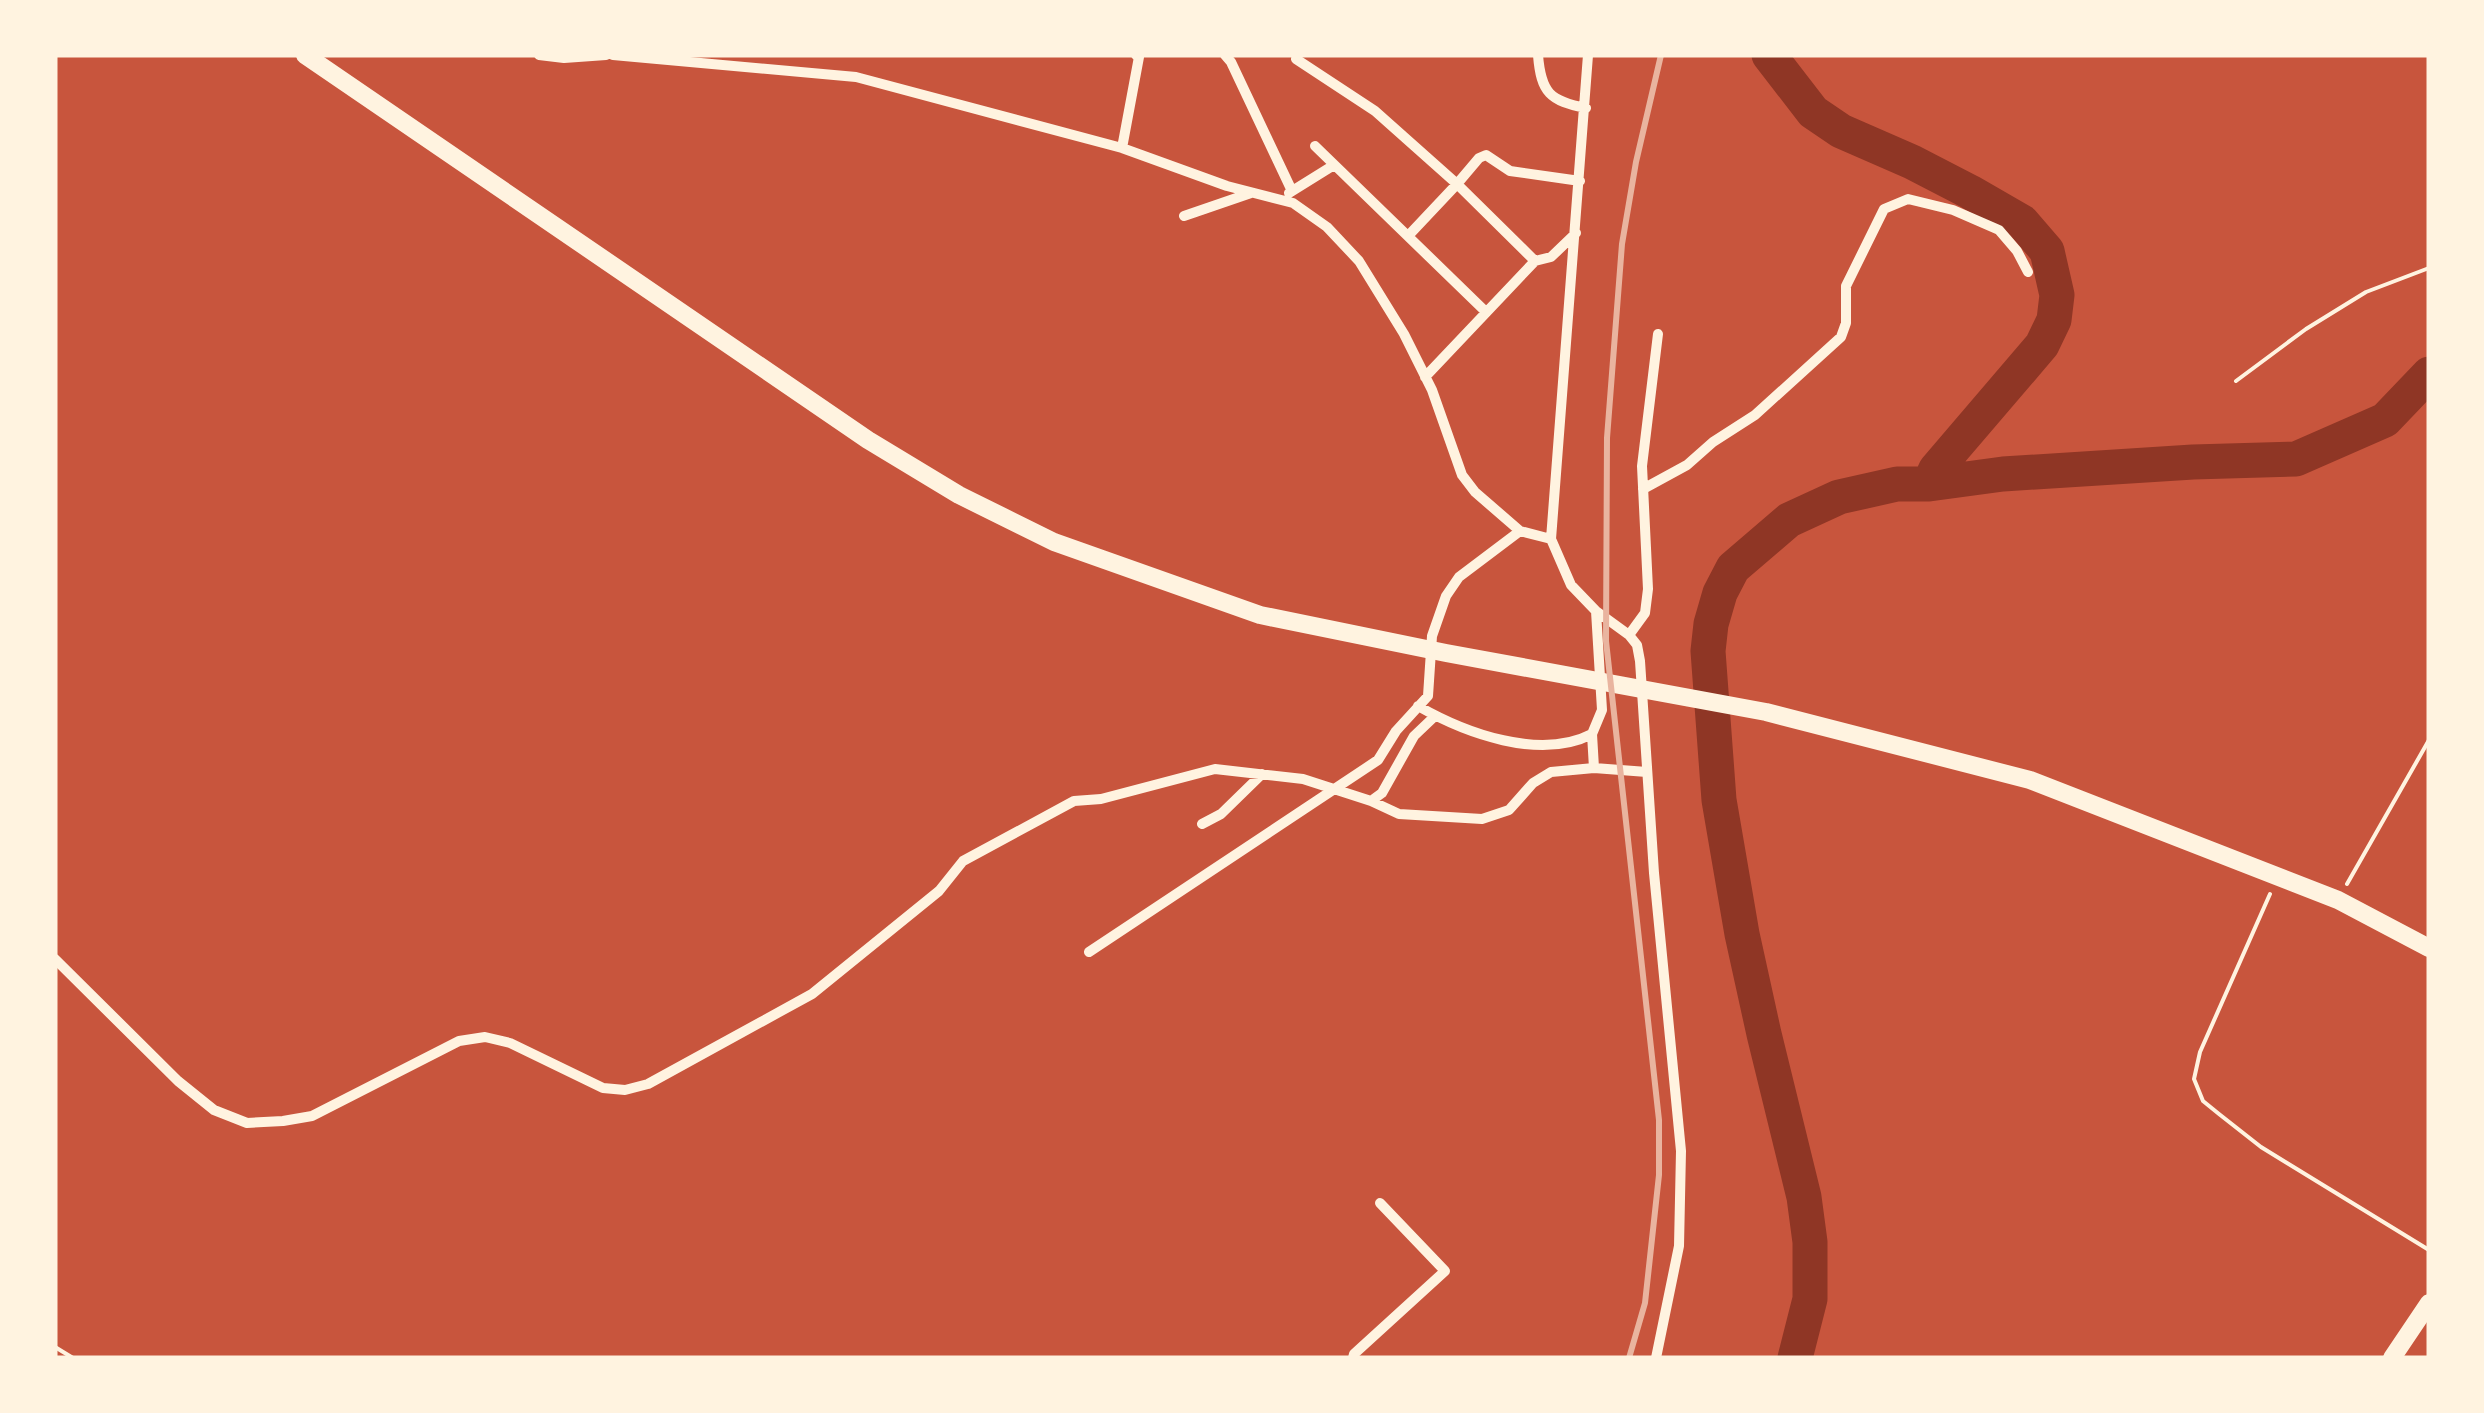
<svg xmlns="http://www.w3.org/2000/svg" width="2484" height="1413" viewBox="0 0 2484 1413" font-family="Overpass,sans-serif">
  <rect width="100%" height="100%" fill="#c8553d"/>
  <g fill="none" stroke-linecap="round" stroke-linejoin="round">
    <path stroke="#8f3625" stroke-width="35" d="M1769 55 1813 112 1841 131 1912 162 1970 192 2022 222 2047 251 2057 295 2054 320 2042 345 1936 469 1929 484
      M1795 1358 1810 1299V1242L1804 1197 1764 1034 1742 934 1719 800 1708 651 1711 624 1720 593 1733 568 1789 520 1839 497 1897 484H1929L2003 474 2193 462 2296 459 2385 420 2429 374"/>
    <path stroke="#fff3e0" stroke-width="4" d="M2236 381 2306 329 2366 292 2429 268
      M2347 884 2429 740
      M2270 894 2200 1052 2194 1079 2203 1101 2219 1114 2261 1147 2429 1250
      M55 1347 73 1358"/>
    <path stroke="#fff3e0" stroke-width="10" d="M539 55 564 58 606 55
      M613 55 856 77 1122 148 1227 186 1293 203 1327 227 1359 261 1404 334 1432 390 1462 475 1475 492 1520 531 1551 539
      M1225 55 1231 62 1292 191
      M1538 55C1541 93 1550 101 1586 108
      M1588 55 1551 539 1571 585 1596 611 1629 635 1637 645 1640 661 1654 873 1681 1151 1679 1246 1656 1358
      M1296 59 1375 111 1457 184 1535 261 1425 377
      M1315 146 1486 312
      M1122 148 1139 57 1136 55
      M1289 193 1334 165
      M1184 216 1251 193
      M1408 236 1457 184 1479 158 1486 155 1510 171 1580 181
      M1535 261 1551 257 1576 233
      M1643 489 1687 465 1713 442 1755 415 1841 337 1846 323V286L1884 209 1908 199 1953 210 1999 230 2017 251 2028 272
      M1629 635 1645 613 1648 589 1642 466 1658 334
      M1418 706C1465 733 1540 761 1592 734L1602 710 1596 611
      M1594 768 1647 772
      M1371 801 1399 814 1482 819 1509 810 1533 783 1551 772 1594 768 1592 734
      M1202 824 1221 814 1262 774
      M1089 952 1378 760 1396 731 1428 696 1432 636 1446 596 1459 577 1520 531
      M55 959 178 1081 214 1110 247 1123 283 1121 312 1116 459 1041 485 1037 510 1043 603 1088 625 1090 648 1084 812 994 939 891 963 861 1074 801 1101 799 1215 769 1303 779 1371 801 1382 793 1414 736 1435 716
      M1353 1358 1354 1354 1445 1271 1380 1203"/>
    <path stroke="#fff3e0" stroke-width="18" d="M2392 1358 2429 1303"/>
    <path stroke="#fff3e0" stroke-width="18" d="M305 55 868 440 959 495 1054 542 1260 615 1446 653 1766 712 2030 780 2338 900 2429 948"/>
    <path stroke="#e9b49f" stroke-width="6" d="M1629 1358 1645 1303 1659 1175V1120L1606 641 1607 438 1622 244 1636 162 1661 55"/>
  </g>
  <rect width="2484" height="1413" fill="none" stroke="#fff3e0" stroke-width="115"/>
</svg>
